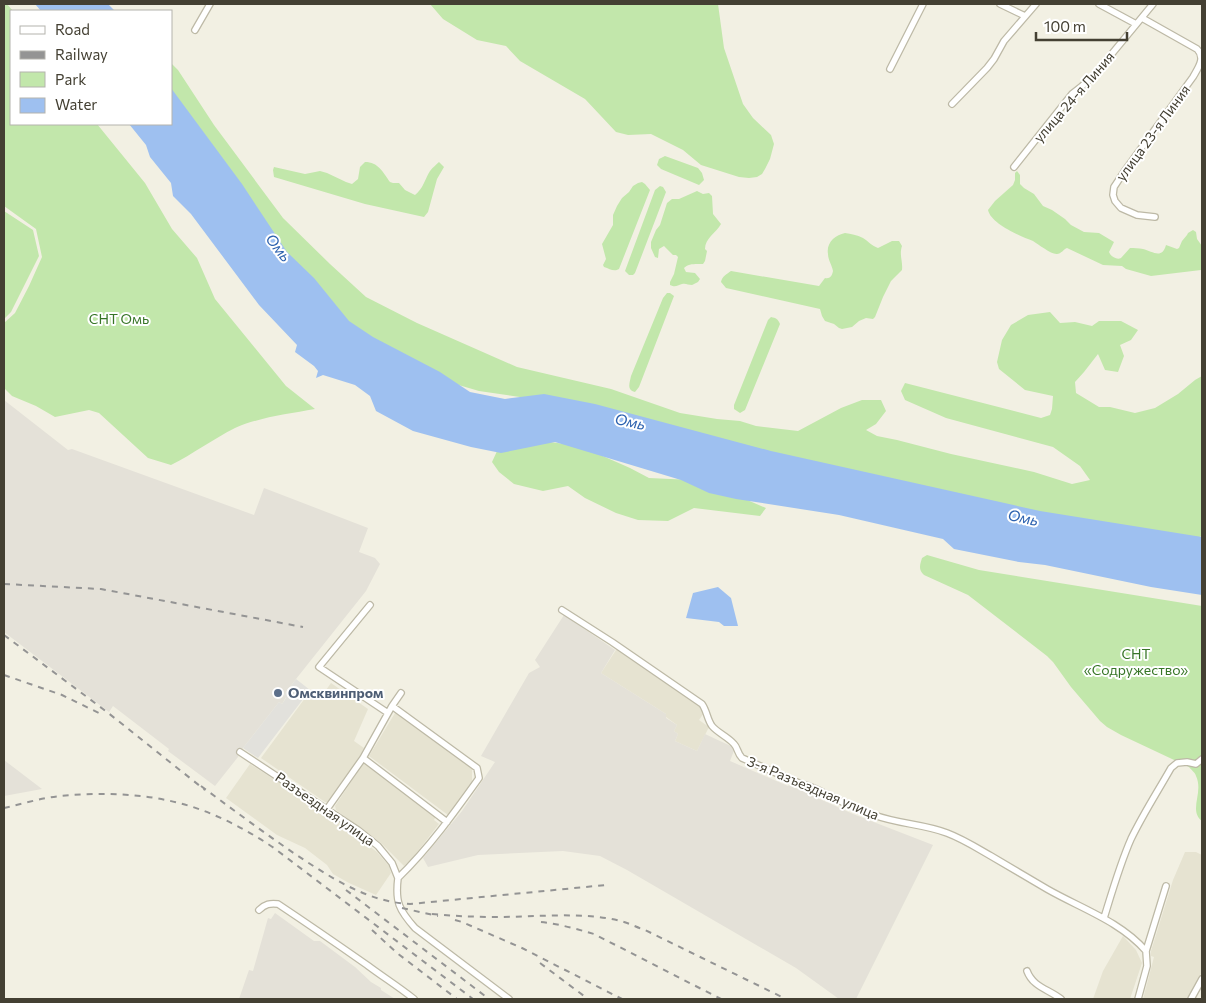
<svg xmlns="http://www.w3.org/2000/svg" width="1206" height="1003" viewBox="0 0 1206 1003" font-family="Commissioner,sans-serif">
  <rect width="100%" height="100%" fill="#f2f0e3"/>
  <path fill="#e6e3d1" d="M616 650H620L703 707 704 713 699 720 709 727 697 751 675 741 678 734 674 731 677 725 666 717V714L601 673Z
    M331 683 368 709 354 741 364 748 358 759 330 802H325L261 758 311 690 321 697Z
    M395 713 410 722 472 767V783L448 815 369 756Z
    M250 764 323 811 377 852 389 866 391 873 376 895 349 883 333 874 327 865 305 848 277 835 226 798Z
    M363 764H367L436 816 434 820 439 824 411 860 404 866 381 843 336 810 335 806Z
    M1185 852H1196L1202 855V972L1188 999H1143L1154 957 1151 956V951L1173 880Z
    M1123 936 1136 950 1142 963 1130 999H1093L1103 971Z"/>
  <path fill="#e4e1d8" d="M4 400 68 450 72 449 254 515 264 488 368 528 359 552 375 558 380 564 366 591 296 679 284 695 286 697 282 704 279 702 243 748 238 757 215 786 168 751 169 749 113 706 109 712 4 632Z
    M564 615 615 650 601 673 666 714V718L677 725 674 731 678 734 675 741 697 751 705 734 735 748 730 761 788 786 789 785 853 814 933 845 856 999H839L796 968 627 870 600 856 563 851 478 855 428 867 423 858 462 811 495 762 481 756 529 673 540 667 535 660Z
    M4 760 42 789 4 796Z
    M275 913 314 941H320L355 967 371 982 381 988V990L395 999H239L249 970 253 971 268 918 271 919Z"/>
  <path fill="#c2e7ab" d="M4 4H7L13 11H11V124H97L145 183 172 229 197 258 215 299 286 386 315 409C288 414 260 417 235 428 213 439 193 454 171 465L148 458 99 413 89 410 55 417 36 406 12 396 4 388V323L15 313 29 286 42 257 36 229 4 206Z
    M430 4H718L724 48 743 104 753 118 771 135 774 144 770 159 765 169 762 174 757 177 749 178 739 177 701 165 683 150 651 134 628 135 616 132 585 99 520 61 506 46 477 40 443 19Z
    M171 63 178 70 214 125 283 218 330 264 366 297 417 323 517 367 611 389 680 413 717 419 740 421 756 426 798 431 841 408 862 400H881L886 411 876 424 866 430 877 436 897 440 951 454 1034 472 1072 484 1090 480 1080 466 1053 447 946 418 905 400 901 391 905 383 1041 418 1050 415 1052 409 1053 396 1025 390 999 369 997 362 1002 340 1011 325 1028 315 1050 312 1060 323 1075 322 1092 326 1099 321H1121L1138 330 1131 340 1120 345 1124 356 1118 372 1105 370 1098 354 1084 372 1075 382 1076 393 1099 407H1110L1135 413 1155 408 1178 394 1195 380 1202 376V536L1186 542 1148 539 560 403 479 391 445 381 351 327 294 267 171 96Z
    M665 156 698 168 702 173 704 180 699 185 661 169 657 165 659 159Z
    M365 162C378 162 383 172 390 182L393 183H399L405 190 415 195C423 189 425 179 430 171 433 167 436 165 439 162L444 167 437 179 428 212 424 217 365 204 274 177 273 170 274 167 305 174 320 171 327 173 346 182 352 184 358 179 360 167Z
    M1017 171 1020 175V184L1024 188 1034 194 1043 206 1052 210 1065 219 1071 225 1084 232 1099 233 1114 242 1109 252C1111 257 1117 260 1121 258L1130 248C1134 248 1139 248 1143 249 1152 251 1162 260 1166 245L1177 249 1179 248 1182 241 1187 235 1188 233 1193 230 1196 232 1197 239 1202 246V271L1201 270 1151 276 1126 269 1122 266 1103 265 1067 248C1064 249 1061 254 1057 254 1052 255 1038 244 1033 241 1020 236 991 224 988 210L995 201 1013 185 1015 180V173Z
    M642 182 645 184 650 190 619 269C614 272 610 269 604 267L603 265 606 259 602 244 613 225V215L617 206 622 198 629 192 633 186 638 183Z
    M660 186 663 187 666 192 635 273 633 275H629L625 271 655 190Z
    M697 191 703 194 709 193 712 196 713 214 721 224C716 233 705 238 705 249L707 251 705 261 703 264C697 264 688 263 684 268L686 272 695 273 700 279 698 282 692 285C688 285 686 283 682 284 677 285 676 288 670 285V282L674 274 678 257 676 255H673L664 246 659 249 658 258 655 257 651 248V242L656 230 660 225 667 203 672 199H679Z
    M4 211 33 230 39 256 11 312 4 319Z
    M845 233C851 234 857 235 863 238 868 241 872 246 878 248L892 241H899L902 246C899 255 903 261 902 270L891 281 883 297 875 317 873 319 866 318 859 321 852 327 842 329 839 328 834 324 825 321 822 316 820 309 726 288 721 282C722 276 727 274 731 271L819 286 825 278C830 279 832 276 833 271 832 265 828 260 828 254 826 243 835 235 845 233Z
    M667 293H670L674 296 639 387 635 392C626 390 630 382 631 376L663 298Z
    M771 317C776 318 778 319 780 324L745 410 740 413 734 409V405L768 320Z
    M535 440 580 446 630 468 649 478 692 480 724 490 766 508 760 516 694 508 668 521 638 520 616 513 585 498 568 486 543 491 514 484 499 472 492 462 498 449Z
    M927 555 979 570 1202 606V821C1188 810 1204 793 1196 776 1195 772 1191 770 1189 767L1121 735 1107 727 1100 721 1071 687 1053 662 1047 656 968 595 924 575C918 569 920 565 922 558Z"/>
  <path fill="#e2e1dc" d="M296 679 310 690 258 758 243 748 279 702 282 704 286 698 284 695Z"/>
  <path fill="#9ec0f0" d="M35 4H108L115 11H41Z
    M171 88 242 184 287 252 314 278 349 321 373 337 440 372 470 392 505 399 544 394 595 404 771 451 1040 511 1202 537V595L1151 587 1045 565 1019 562 954 549 943 539 839 515 736 499 709 493 681 480 555 442 501 453 471 447 413 431 376 411 370 396 355 385 323 375 316 378 318 371 314 366 295 352 297 345 259 305 191 214 173 196 171 183 150 157 146 145 129 124H171Z
    M718 587 731 598 738 626H724L719 622 686 618 693 593Z"/>
  <g fill="none" stroke-linecap="round" stroke-linejoin="round">
    <g stroke="#bdb9a6" stroke-width="8">
      <path id="minor" d="M1000 4 1025 16
        M1099 4 1136 24
        M1142 18 1197 49C1206 58 1198 68 1193 77L1126 169 1114 187 1113 195 1115 201 1121 208 1137 215 1155 217
        M195 30 210 4
        M890 69 923 4
        M952 104 987 68 994 59 1004 41 1036 4
        M1014 167 1072 94 1081 87 1096 73 1153 4
        M370 605 319 667 388 713
        M562 610 612 642 702 704C707 711 707 719 712 726 718 733 728 737 734 744 738 748 737 753 742 758L801 784C812 786 822 792 832 797 846 804 859 810 874 815 898 824 924 824 947 833 963 839 977 848 991 856 1010 867 1028 878 1047 889 1080 908 1120 921 1146 951
        M392 706 477 768 479 778C454 813 429 848 398 878
        M240 752 358 830 378 846 392 863 398 878
        M363 758 447 822
        M327 809 363 758 392 706 401 693
        M398 878C395 902 399 910 415 928L509 999
        M259 910C265 904 270 903 278 904 308 924 337 944 367 965 383 977 399 987 414 999
        M1104 918C1112 892 1120 864 1131 839 1143 814 1158 791 1171 768L1177 763 1187 762 1196 764 1202 759
        M1027 971C1033 987 1048 989 1061 999
        M1138 999 1147 966 1146 951 1166 886
        M1191 999 1202 979"/>
    </g>
    <use href="#minor" stroke="#fff" stroke-width="5.5"/>
    <path stroke="#949494" stroke-width="2" stroke-dasharray="6 6" stroke-linecap="butt" d="M4 584 101 589 303 627
      M4 635 107 712 205 790
      M4 675 62 695 99 713
      M201 786C232 809 263 832 295 854 330 877 367 902 410 904L606 885
      M4 808C22 804 41 798 60 796 111 791 166 794 214 815 235 824 255 835 274 848L473 999
      M346 890 489 999
      M402 908 438 916
      M432 914C454 916 475 917 497 917 536 917 586 911 624 922 631 924 638 928 645 930L786 999
      M455 920 462 922 522 948 622 999
      M541 922C559 924 577 929 594 934L721 999
      M372 930 397 953 457 999
      M540 963 588 999"/>
  </g>
  <circle fill="#5c6f8a" stroke="#fff" stroke-width="2" cx="278" cy="693" r="5"/>
  <g text-anchor="middle" stroke-width="4" stroke-linejoin="round" paint-order="stroke">
    <g font-size="14" fill="#444033" stroke="#fff">
      <text transform="translate(1074 97) rotate(-49)" y="5">улица 24-я Линия</text>
      <text transform="translate(1153 133) rotate(-54)" y="5">улица 23-я Линия</text>
      <text transform="translate(813 788) rotate(23)" y="5">3-я Разъездная улица</text>
      <text transform="translate(325 809) rotate(35)" y="5">Разъездная улица</text>
    </g>
    <g font-size="14" fill="#377527" stroke="#fff">
      <text x="119" y="324">СНТ Омь</text>
      <text x="1136" y="659">СНТ<tspan x="1136" dy="16">«Содружество»</tspan></text>
    </g>
    <g font-size="14" font-weight="bold" fill="#4e5e75" stroke="#fff" text-anchor="start">
      <text x="288" y="698">Омсквинпром</text>
    </g>
    <g font-size="15" font-style="italic" fill="#2d62af" stroke="#fff">
      <text transform="translate(278 248) rotate(52)" y="5">Омь</text>
      <text transform="translate(630 422) rotate(12)" y="5">Омь</text>
      <text transform="translate(1023 518) rotate(12)" y="5">Омь</text>
    </g>
  </g>
  <rect width="1206" height="1003" fill="none" stroke="#444033" stroke-width="10"/>
  <rect x="10" y="10" width="162" height="115" fill="#ffffff" stroke="#b4b3ad"/>
  <rect x="20" y="26" width="25" height="8" fill="#ffffff" stroke="#b4b3ad"/>
  <text x="55" y="35" font-size="15" fill="#444033">Road</text>
  <rect x="20" y="51" width="25" height="8" fill="#949494" stroke="#b4b3ad"/>
  <text x="55" y="60" font-size="15" fill="#444033">Railway</text>
  <rect x="20" y="72" width="25" height="15" fill="#c2e7ab" stroke="#b4b3ad"/>
  <text x="55" y="85" font-size="15" fill="#444033">Park</text>
  <rect x="20" y="98" width="25" height="15" fill="#9ec0f0" stroke="#b4b3ad"/>
  <text x="55" y="110" font-size="15" fill="#444033">Water</text>
  <path d="M1036 32v8h91v-8" fill="none" stroke="#444033" stroke-width="2.5"/>
  <text x="1044" y="32" font-size="15" fill="#444033" stroke="#ffffff" stroke-width="4" paint-order="stroke">100 m</text>
</svg>
